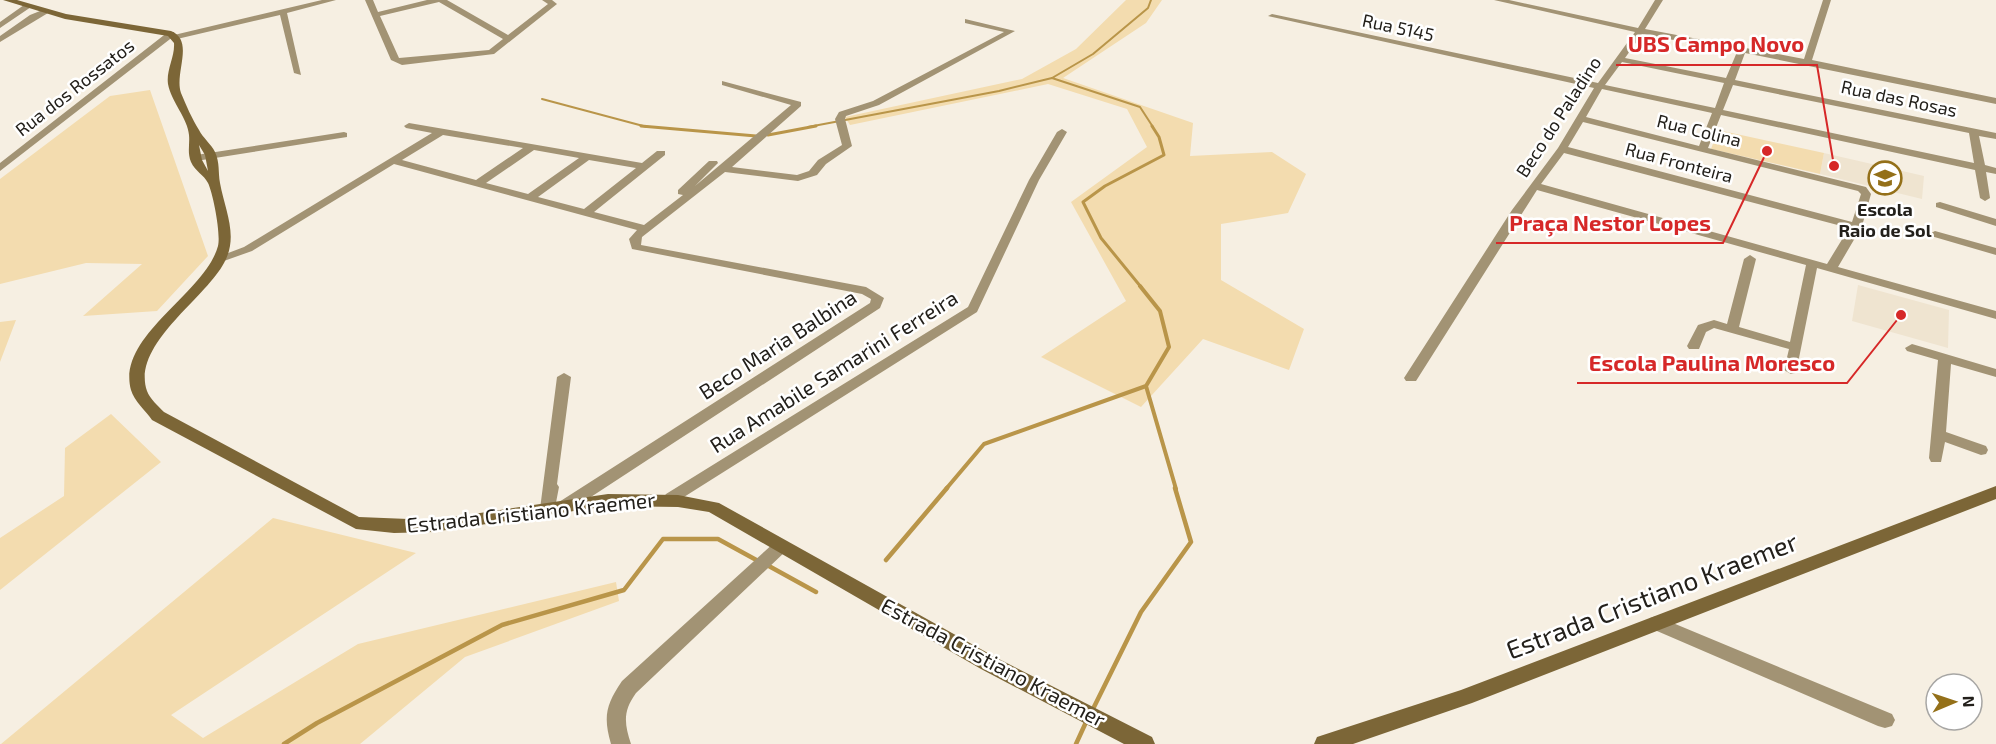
<svg xmlns="http://www.w3.org/2000/svg" width="1996" height="744" viewBox="0 0 1996 744" font-family="'Exo 2',sans-serif">
  <rect width="100%" height="100%" fill="#f6efe2"/>
  <path fill="#efe4d0" d="M1824 153 1924 176 1922 199 1820 174Z
    M1858 285 1949 310 1948 348 1852 321Z"/>
  <path fill="#f3dcaf" d="M1126 0H1162L1146 23 1063 78 1193 123 1190 156 1272 152 1306 174 1288 213 1221 224V280L1304 329 1289 370 1203 339 1141 407 1041 357 1126 301 1071 202 1147 147 1127 109 1048 84 850 125 845 117 1022 79 1076 49Z
    M150 90 208 256 157 311 83 316 142 264 86 263 0 284V179L110 96Z
    M1718 130 1824 153 1820 174 1711 149Z
    M16 320 0 362V322Z
    M111 414 161 462 0 590V538L64 496 65 448Z
    M273 518 416 553 171 715 203 738 358 644 616 582 619 601 465 657 360 744H1Z"/>
  <g fill="none" stroke-linecap="round" stroke-linejoin="round">
    <path stroke="#b99549" stroke-width="2" d="M1052 78 1140 107 1153 127
      M542 99 647 127
      M808 127 999 91 1052 78 1093 54 1148 8 1151 0"/>
    <path stroke="#b99549" stroke-width="3" d="M641 126 756 136
      M768 135 816 126
      M1141 287 1101 238 1083 202 1105 186 1164 155 1159 137 1152 126"/>
    <path stroke="#b99549" stroke-width="4" d="M1146 386 1176 489
      M946 489 984 444 1146 386 1169 347 1160 311 1140 286"/>
    <path stroke="#b99549" stroke-width="4.5" d="M886 560 947 488
      M767 565 816 592
      M1092 711 1141 612 1191 542 1175 488
      M284 744 317 723 502 625 624 590 663 539H718L760 562
      M1076 744 1087 720"/>
    <path fill="#a29374" fill-rule="evenodd" d="M322 0H336L287 13 301 75 294 73 280 15 177 39 174 36 0 171V163L168 32H174V35Z
      M365 0H373L378 12 427 0H447L508 35 548 4 542 0H552L557 4 494 54 402 65 391 60ZM439 2 503 39 489 50 399 58 380 16Z
      M1494 0H1509L1638 28 1655 0H1663L1645 29 1804 59 1823 0H1831L1812 60 1996 98V104L1745 53 1735 80 1996 133V139L1979 136 1985 165 1996 168V174L1986 172 1990 198 1985 201 1980 198 1975 170 1721 115 1708 148 1866 187 1871 194 1862 226 1838 267 1996 311V319L1817 268 1796 373 1791 374 1784 370 1789 349 1714 328 1706 332 1699 349H1689L1687 346 1698 325 1714 320 1727 324 1744 259 1750 255 1756 259 1739 327 1790 342 1806 265 1537 190 1416 381H1406L1404 378 1512 210 1558 148 1594 88 1268 16 1272 14 1598 83 1635 32ZM1642 34 1737 52 1726 78 1625 58ZM1622 62 1724 83 1715 108 1605 85ZM1733 85 1969 133 1974 163 1723 110ZM1602 89 1712 113 1699 146 1586 117ZM1583 122 1858 191 1861 194 1852 222 1568 147ZM1564 153 1849 228 1827 264 1541 184Z
      M24 5 31 7 0 28V22Z
      M45 9 49 11 48 13 0 42V36L30 15Z
      M965 19 1015 31 879 105 846 116 845 119 852 146 826 164 817 175 798 181 725 172 642 237 641 245 866 287 884 298 880 308 571 510H559L557 506 559 502 870 303 871 299 862 294 632 249 629 239 637 230 394 164 252 251 221 262 215 258 244 247 432 133 406 128 404 126 409 123 642 163 657 151H665V155L594 212 644 225 683 195 678 194V190L709 161H717L718 163 695 186 791 105 722 85V81L801 102V106L732 167 797 175 809 171 818 160 842 145 835 119 839 112 873 101 1004 32 965 23ZM443 135 523 148 476 180 402 160ZM534 150 579 158 528 194 486 183ZM589 160 636 168 584 209 538 197Z
      M1062 129 1067 132 1039 180 977 312 676 502H666L663 498 666 494 968 307 1029 180 1057 132Z
      M344 132 347 133V137L196 161 191 158 196 155Z
      M1940 202 1996 219V226L1936 207V203Z
      M1935 231 1996 248V255L1931 236 1929 234Z
      M1912 344 1996 369V377L1951 364 1946 432 1986 446 1988 450 1986 454 1981 455 1945 442 1941 462H1931L1929 458 1938 360 1907 351 1905 348Z
      M564 373 571 377 557 484 559 487 554 513H542L540 509 557 377Z
      M781 540 787 542 789 546 787 550 636 693C623 711 624 723 631 744H611C603 716 606 705 622 681L775 542Z
      M1656 616 1892 714 1895 720 1892 726 1885 728 1878 726 1650 628 1647 623 1650 618Z"/>
    <path fill="#7c6637" fill-rule="evenodd" d="M3 0H17L66 14 171 31C195 41 174 73 181 93 186 105 192 119 199 130 203 138 211 144 215 152 220 163 218 172 220 183 225 211 239 236 224 263 205 299 131 345 147 391 150 399 158 406 164 412L359 517 433 520 608 494 678 495 719 503 995 657 1152 737 1155 744H1124L981 669 709 512 678 507 608 506 433 532 394 533 356 529 152 420C146 411 134 401 131 390 116 336 205 294 218 246 221 234 213 193 208 183 204 175 195 171 191 162 187 152 190 144 189 135 188 119 171 101 168 84 166 70 175 57 174 43L168 36 65 19ZM199 145 205 155 208 171 202 160Z
      M1996 486V499L1472 703 1353 744H1314L1317 737 1461 690Z"/>
  </g>
  <defs>
    <g id="school-ring" transform="scale(1.725)"><circle r="9.5" fill="#fff" stroke="#947019" stroke-width="1.5"/><path d="M0-5L7-2L0 1L-7-2ZM-4 1L0 2.5L4 1V4Q0 6-4 4Z" fill="#947019"/></g>
  </defs>
  <g fill-rule="evenodd">
    <use href="#school-ring" x="1885" y="178"/>
  </g>
  <g text-anchor="middle" stroke-width="5" stroke-linejoin="round" paint-order="stroke">
    <g font-size="18" fill="#23201b" stroke="#fff">
      <text transform="translate(1398 28) rotate(12)" y="6">Rua 5145</text>
      <text transform="translate(75 88) rotate(-38)" y="6">Rua dos Rossatos</text>
      <text transform="translate(1899 99) rotate(12)" y="6">Rua das Rosas</text>
      <text transform="translate(1559 117) rotate(-57)" y="6">Beco do Paladino</text>
      <text transform="translate(1699 131) rotate(14)" y="6">Rua Colina</text>
      <text transform="translate(1679 163) rotate(15)" y="6">Rua Fronteira</text>
    </g>
    <g font-size="18" font-weight="bold" fill="#23201b" stroke="#fff">
      <text x="1885" y="216">Escola<tspan x="1885" dy="21">Raio de Sol</tspan></text>
    </g>
    <g font-size="21" fill="#23201b" stroke="#fff">
      <text transform="translate(778 345) rotate(-33)" y="7">Beco Maria Balbina</text>
      <text transform="translate(834 372) rotate(-32)" y="7">Rua Amabile Samarini Ferreira</text>
      <text transform="translate(531 513) rotate(-6)" y="7">Estrada Cristiano Kraemer</text>
      <text transform="translate(993 663) rotate(28)" y="7">Estrada Cristiano Kraemer</text>
    </g>
    <g font-size="26" fill="#23201b" stroke="#fff">
      <text transform="translate(1652 596) rotate(-21)" y="9">Estrada Cristiano Kraemer</text>
    </g>
  </g>
  <path fill="none" stroke="#d62828" stroke-width="2" d="M1834 166L1817 65H1616M1767 151L1723 243H1496M1901 315L1847 383H1577"/>
  <g fill="#d62828" stroke="#fff" stroke-width="2">
    <circle cx="1834" cy="166" r="6"/>
    <circle cx="1767" cy="151" r="6"/>
    <circle cx="1901" cy="315" r="6"/>
  </g>
  <g font-size="22" text-anchor="middle" font-weight="bold" fill="#d62828" stroke="#fff" stroke-width="5" stroke-linejoin="round" paint-order="stroke">
    <text x="1716" y="52">UBS Campo Novo</text>
    <text x="1610" y="231">Praça Nestor Lopes</text>
    <text x="1712" y="371">Escola Paulina Moresco</text>
  </g>
  <g transform="translate(1954 702) rotate(88)"><circle r="28" fill="#ffffff" stroke="#a7a6a4" stroke-width="1.5"/>
  <path d="M0-4.5L10 22L0 15L-10 22Z" fill="#947019"/>
  <text y="-9" font-size="16" font-weight="bold" text-anchor="middle" fill="#23201b">N</text>
  </g>
</svg>
